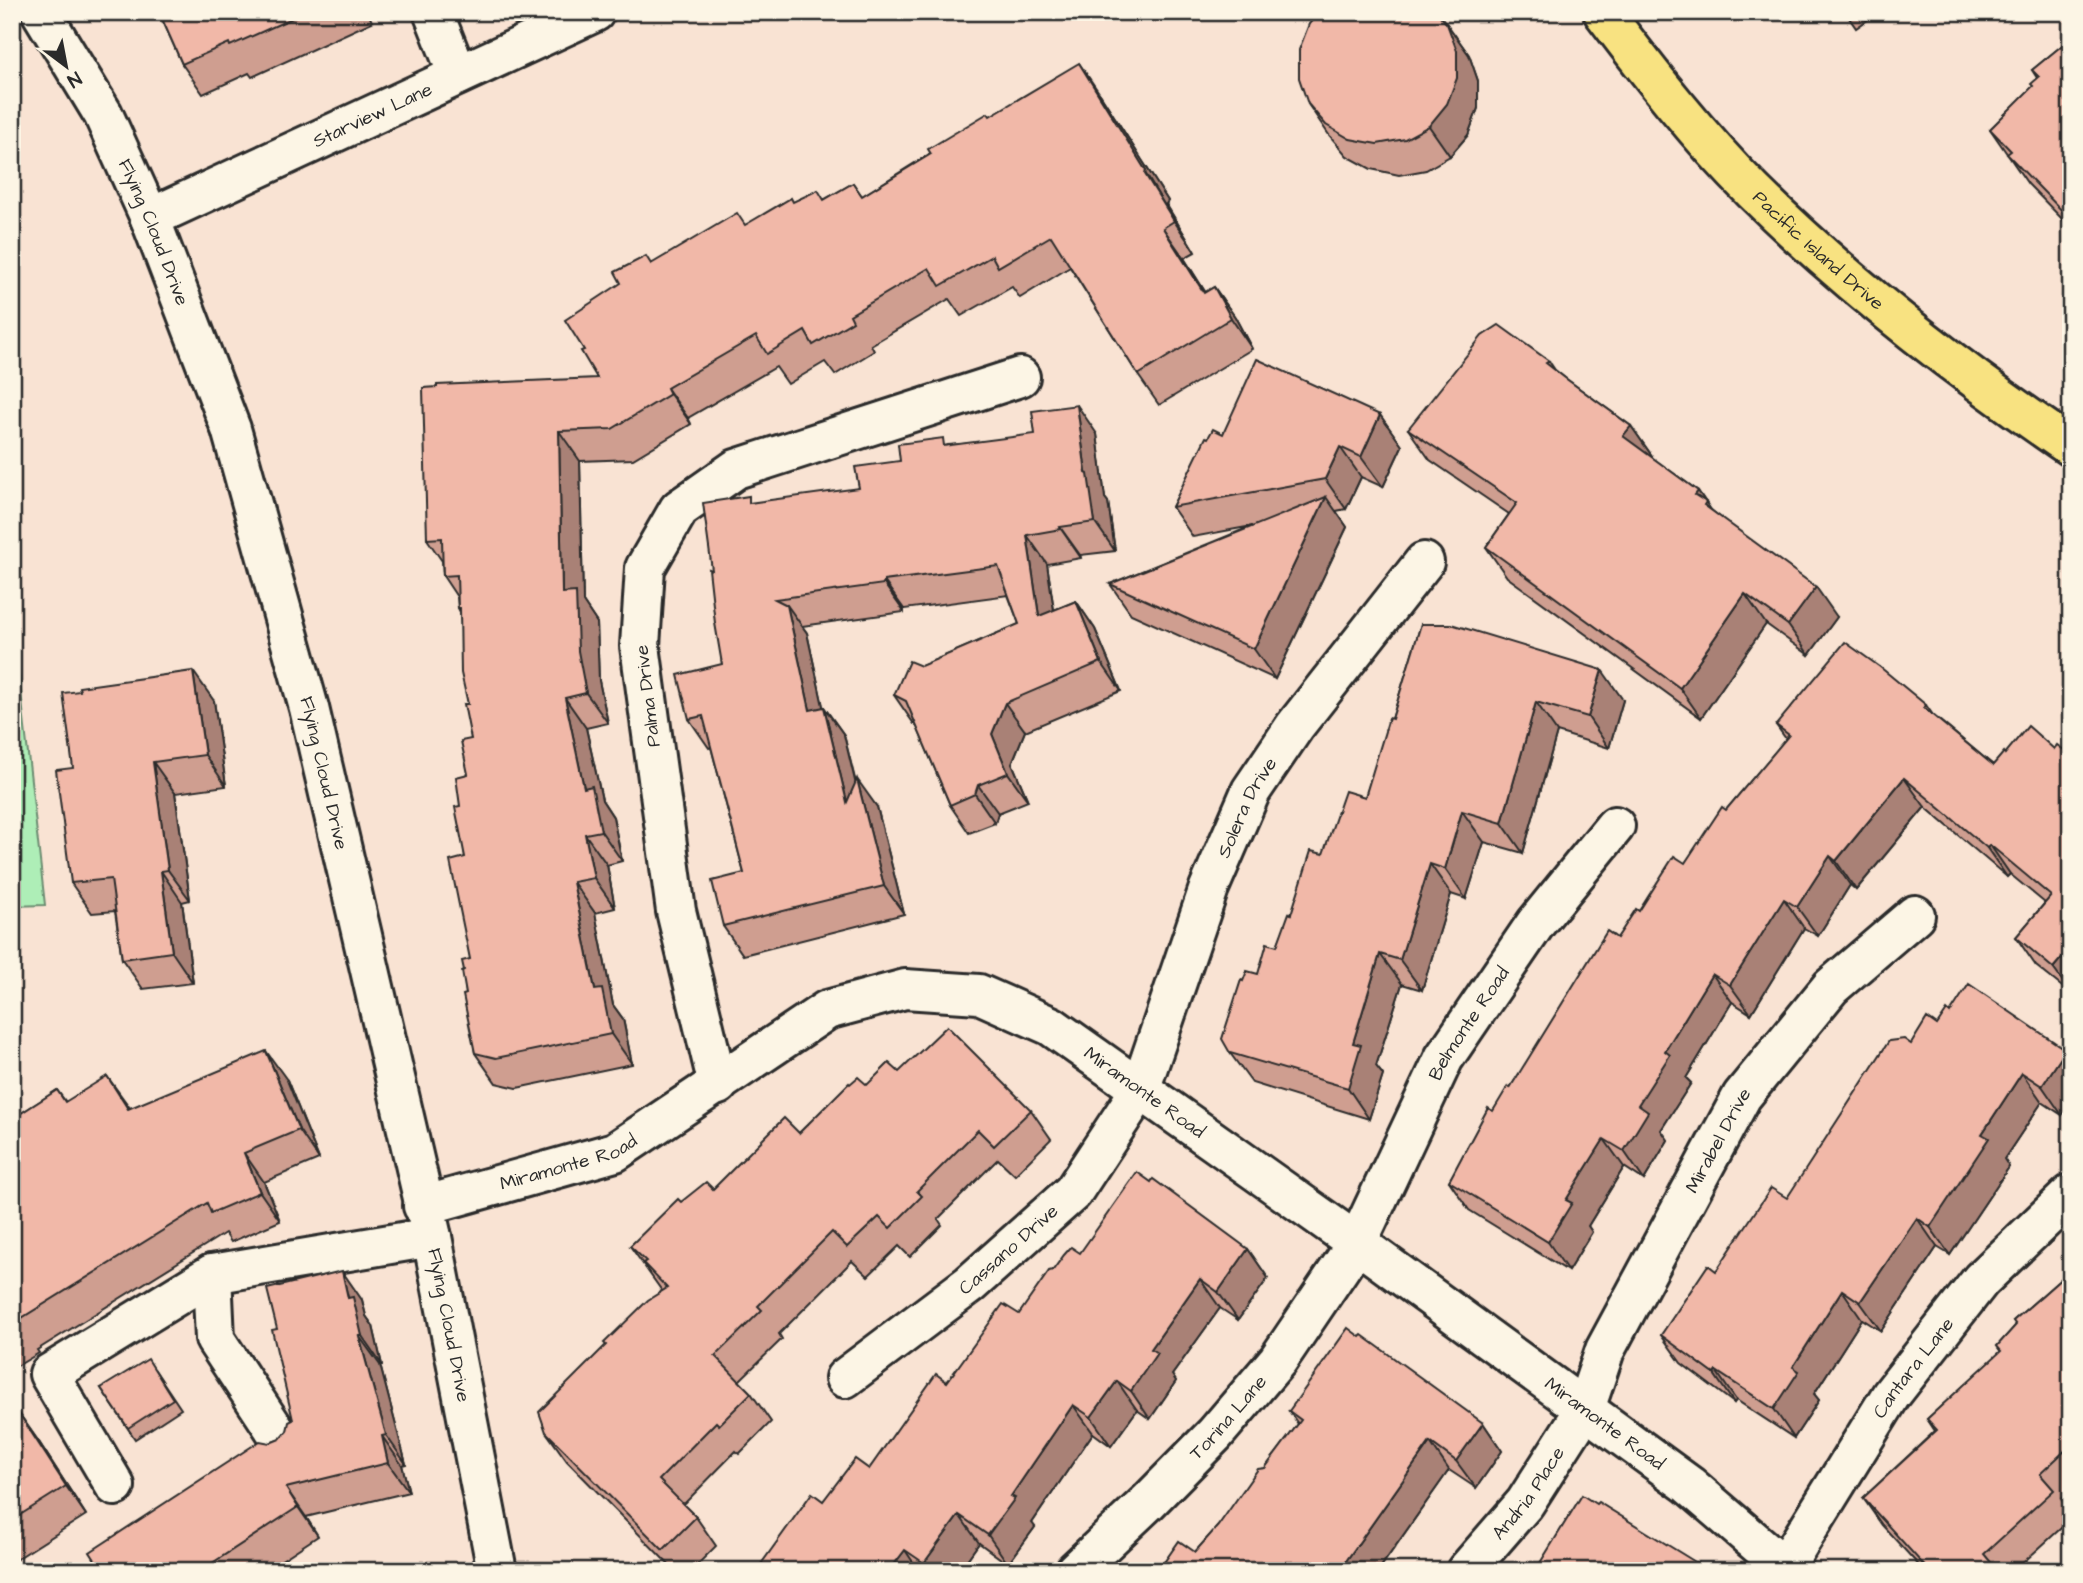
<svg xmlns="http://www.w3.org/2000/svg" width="2083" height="1583" font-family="'Architects Daughter',sans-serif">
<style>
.green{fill:#aeeeb7;stroke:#6c8c71;stroke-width:2}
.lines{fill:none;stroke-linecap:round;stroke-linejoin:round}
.minor-casing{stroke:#2b2b2b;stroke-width:44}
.major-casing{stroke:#2b2b2b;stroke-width:44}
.minor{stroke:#fcf5e5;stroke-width:38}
.major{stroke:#f8e281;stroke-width:38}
.wall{fill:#cf9e90;stroke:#2b2b2b;stroke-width:2}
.shaded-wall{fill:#a98176;stroke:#2b2b2b;stroke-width:2}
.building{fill:#f1b8a8;stroke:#2b2b2b;stroke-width:2}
.labels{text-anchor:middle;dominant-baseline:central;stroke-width:5;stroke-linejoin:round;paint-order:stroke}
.street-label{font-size:19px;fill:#2b2b2b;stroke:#fcf5e5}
</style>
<rect width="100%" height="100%" fill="#f9e3d3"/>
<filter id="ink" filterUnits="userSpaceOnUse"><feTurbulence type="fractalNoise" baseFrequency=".0143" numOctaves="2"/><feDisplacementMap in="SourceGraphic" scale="14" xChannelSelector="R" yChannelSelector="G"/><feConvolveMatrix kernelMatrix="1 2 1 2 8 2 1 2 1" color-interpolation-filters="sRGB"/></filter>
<g filter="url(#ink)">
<polygon class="green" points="12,612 45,905 12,906"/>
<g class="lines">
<defs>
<g id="minor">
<path id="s1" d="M 41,12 L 103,114 L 150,218 L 231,429 L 309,708 L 361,931 L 432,1237 L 497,1571"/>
<polyline points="433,12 458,75"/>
<path id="s2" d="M 150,218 L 595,12"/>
<polyline points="718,1085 676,911 640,646 645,568 679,509 736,469 1020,377"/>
<path id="s3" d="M 423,1206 L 615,1152 L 827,1010 L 905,989 L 979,994 L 1051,1026 L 1357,1243 L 1689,1485 L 1789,1571"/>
<polyline points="212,1274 215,1339 288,1450"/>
<path id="s4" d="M 845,1378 L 970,1284 L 1073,1192 L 1140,1090 L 1209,888 L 1251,791 L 1295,726 L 1424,562"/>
<polyline points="115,1486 49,1374 212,1274 432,1237"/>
<path id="s5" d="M 1075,1571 L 1148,1502 L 1215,1434 L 1278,1360 L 1357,1243 L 1444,1058 L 1536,923 L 1615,826"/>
<path id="s6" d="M 1466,1571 L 1525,1503 L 1585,1409 L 1605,1350 L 1742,1096 L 1831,987 L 1915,915"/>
<path id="s7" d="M 1782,1571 L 1891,1395 L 1981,1280 L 2071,1194"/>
</g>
<g id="major">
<path id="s8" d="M 1603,12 C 1650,74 1698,136 1753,191 C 1850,287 1958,370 2071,447"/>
</g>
</defs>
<use href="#minor" class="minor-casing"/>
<use href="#major" class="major-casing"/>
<use href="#minor" class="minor"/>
<use href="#major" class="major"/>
</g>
<g class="wall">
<polygon points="159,12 368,12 372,22 252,77 249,73 203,94 182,64"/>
<polygon points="1845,12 1879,12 1856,28"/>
<polygon points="1447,24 1469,55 1478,81 1478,108 1468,135 1450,156 1426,170 1399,175 1371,169 1347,156 1329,135 1308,104"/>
<polygon points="2071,38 2071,228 2028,184 1990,129 2033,87 2037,78 2032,70"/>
<polygon points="1100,94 1168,201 1166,204 1195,252 1184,258 1205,292 1214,287 1235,317 1252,349 1159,405 1138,375 1070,267 1020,298 1012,287 961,316 949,299 871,345 874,351 835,375 825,362 788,384 776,367 688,418 691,424 633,459 580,461 583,602 597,623 599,681 608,723 586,728 602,800 613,817 622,861 607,865 615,908 595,913 613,1005 623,1019 632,1064 517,1088 496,1083 475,1053 466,994 464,970 470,959 465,857 460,806 468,774 471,739 460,612 458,608 457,597 443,576 442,561 427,539 597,378 584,350 651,264 746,225 794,202 825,199 853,183 862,196 990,116"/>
<polygon points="1549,361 1555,370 1565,378 1631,426 1652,456 1651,457 1698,491 1710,509 1837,617 1809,655 1766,624 1701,718 1507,577 1486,547 1509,514 1430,460 1408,429"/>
<polygon points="1380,415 1402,446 1383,487 1361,477 1346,509 1336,511 1347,527 1275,679 1131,614 1110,584 1252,526 1193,537 1172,507 1208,438 1223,434"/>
<polygon points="1097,434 1105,498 1108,502 1115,551 1080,555 1081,558 1047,564 1054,610 1076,601 1095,629 1121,691 1025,731 1012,763 1028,801 998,813 995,823 969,833 950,805 916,724 914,724 894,695 921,666 1019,624 1008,595 904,609 904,612 802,626 807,633 823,707 824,707 844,735 856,783 877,807 904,914 743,955 723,926 744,873 711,747 709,748 689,719 722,664 712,570 859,488 900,461 948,445"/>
<polygon points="1421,624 1623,700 1609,748 1557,732 1523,853 1484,842 1466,899 1451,894 1422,990 1402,984 1376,1066 1383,1075 1369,1119 1252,1083 1230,1053 1243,981 1258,974 1277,946 1291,914 1323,854 1365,797 1392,719"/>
<polygon points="214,701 226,786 175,793 190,900 182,902 193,983 143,989 122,959 115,911 92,913 71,883 73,768"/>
<polygon points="1926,705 1933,715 1993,765 2005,754 2054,749 2071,755 2071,994 2036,966 2016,937 2045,903 2010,874 2007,877 1925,807 1856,890 1850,885 1818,936 1804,928 1751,1014 1732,1002 1686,1078 1691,1083 1661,1130 1668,1140 1644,1180 1624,1167 1588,1226 1592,1232 1568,1271 1469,1210 1449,1181 1493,1111 1617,938 1639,911 1685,863 1726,810 1786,739 1776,725"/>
<polygon points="1950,1013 2066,1050 2071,1057 2071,1101 2062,1115 2042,1102 2004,1159 2009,1167 1950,1255 1937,1247 1881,1331 1862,1319 1814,1394 1819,1400 1794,1438 1736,1400 1734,1403 1681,1363 1661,1335 1716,1271 1787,1198 1911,1044 1937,1025"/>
<polygon points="899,1072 1031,1110 1051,1139 1015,1175 998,1159 938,1219 942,1225 910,1257 899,1246 868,1276 852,1261 779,1334 782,1339 739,1381 751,1393 771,1422 739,1454 736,1451 683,1505 696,1517 716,1546 691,1571 675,1571 567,1461 546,1432 662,1291 630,1246 681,1202 713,1189 799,1133 850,1084 867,1085"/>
<polygon points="287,1080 319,1159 264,1182 280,1221 231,1242 225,1233 37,1350 39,1353 12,1369 12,1119 57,1090 66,1102 129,1108"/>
<polygon points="1248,1249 1268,1278 1238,1320 1220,1308 1172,1375 1176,1381 1150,1419 1137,1410 1111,1446 1093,1433 1032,1523 1035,1527 1008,1564 979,1543 959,1571 756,1571 823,1501 869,1469 947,1382 1019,1314 1053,1270 1080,1253"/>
<polygon points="2071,1270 2071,1489 2061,1499 2071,1513 2071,1519 2014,1571 1924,1571 1882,1525 1863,1498 1935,1431 1927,1419 2001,1352 1997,1346 2016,1325 2013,1321"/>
<polygon points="362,1300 366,1316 373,1326 382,1365 380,1365 406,1464 402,1465 409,1492 306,1517 318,1536 265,1571 92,1571 270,1443 280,1439 287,1431"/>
<polygon points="155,1370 181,1409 135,1439 101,1388"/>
<polygon points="1289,1411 1483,1423 1502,1451 1476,1488 1449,1470 1378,1571 1158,1571 1195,1552 1218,1526 1265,1468 1298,1424"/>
<polygon points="18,1412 39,1442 86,1515 12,1562 12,1416"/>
</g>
<g class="shaded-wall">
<polygon points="1447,24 1469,55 1478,81 1478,108 1468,135 1450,156 1429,126"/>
<polygon points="1079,63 1100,94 1168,201 1166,204 1195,252 1174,221"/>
<polygon points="1163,228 1184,258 1225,323 1204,293"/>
<polygon points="1214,287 1235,317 1252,349 1231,318"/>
<polygon points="667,388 688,418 691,424 670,394"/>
<polygon points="1077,405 1097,434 1105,498 1108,502 1115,551 1095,522 1086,473"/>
<polygon points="1380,415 1402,446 1383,487 1361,457"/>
<polygon points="1631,426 1652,456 1644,466 1623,436"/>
<polygon points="559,431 580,461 583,602 597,623 599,681 608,723 586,693 562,593"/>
<polygon points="1340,447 1361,477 1346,509 1325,479"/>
<polygon points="1698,491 1727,533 1695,495"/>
<polygon points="1326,497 1347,527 1275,679 1254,649"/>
<polygon points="1060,527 1080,555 1081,558 1061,529"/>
<polygon points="1027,535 1047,564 1059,644 1039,616"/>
<polygon points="884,581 904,609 904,612 884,584"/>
<polygon points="1816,587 1837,617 1809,655 1788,625"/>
<polygon points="1745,594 1766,624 1701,718 1680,688"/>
<polygon points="1076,601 1095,629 1121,691 1101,662"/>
<polygon points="787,605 807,633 830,738 810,710"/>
<polygon points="1602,670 1623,700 1609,748 1588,717"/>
<polygon points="193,671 214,701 226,786 205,755"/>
<polygon points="565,698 586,728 602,800 613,817 622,861 601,831 584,788"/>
<polygon points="1536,702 1557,732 1523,853 1502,823"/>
<polygon points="1005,703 1025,731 1012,763 1028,801 1008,773 992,734"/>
<polygon points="824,707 844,735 867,831 847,802"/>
<polygon points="153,762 175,793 190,900 168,870"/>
<polygon points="1904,778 1925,807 1856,890 1836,861"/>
<polygon points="857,779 877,807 904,914 884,886"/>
<polygon points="978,785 998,813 995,823 975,794"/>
<polygon points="1462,811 1484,842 1466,899 1445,869"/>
<polygon points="585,834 607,865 615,908 594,878"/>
<polygon points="1990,845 2010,874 2007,877 1987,848"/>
<polygon points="1830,856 1850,885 1818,936 1797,907"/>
<polygon points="1430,864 1451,894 1422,990 1400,960"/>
<polygon points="161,871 182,902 193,983 172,952"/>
<polygon points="573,882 595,913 613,1005 623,1019 632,1064 611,1034 595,990"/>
<polygon points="1784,899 1804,928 1751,1014 1730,985"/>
<polygon points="2071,947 2071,993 2053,968"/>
<polygon points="1380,954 1402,984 1376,1066 1383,1075 1369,1119 1348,1088 1353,1043"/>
<polygon points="1712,974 1732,1002 1686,1078 1691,1083 1661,1130 1668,1140 1644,1180 1624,1151 1638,1105 1665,1051"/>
<polygon points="2066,1050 2071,1057 2071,1101 2062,1115 2042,1086"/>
<polygon points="266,1051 287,1080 319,1159 299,1130"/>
<polygon points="2022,1073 2042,1102 2004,1159 2009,1167 1950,1255 1930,1227 1982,1134"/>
<polygon points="107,1076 128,1105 148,1138 128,1109"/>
<polygon points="1604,1139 1624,1167 1588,1226 1592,1232 1568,1271 1548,1242 1566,1200"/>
<polygon points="244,1153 264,1182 280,1221 260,1192"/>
<polygon points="1917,1218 1937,1247 1881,1331 1860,1302"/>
<polygon points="1248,1249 1268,1278 1238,1320 1218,1292"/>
<polygon points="342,1271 362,1300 366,1316 373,1326 382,1365 362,1336 348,1298"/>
<polygon points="1200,1279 1220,1308 1172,1375 1176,1381 1150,1419 1131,1391 1151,1349"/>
<polygon points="1842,1290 1862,1319 1814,1394 1819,1400 1794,1438 1774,1409 1793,1367"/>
<polygon points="359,1336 380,1365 406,1464 386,1435"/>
<polygon points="1716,1371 1736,1400 1734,1403 1714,1374"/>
<polygon points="1117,1381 1137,1410 1111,1446 1091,1417"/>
<polygon points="1073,1405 1093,1433 1032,1523 1035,1527 1008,1564 988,1535 1011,1496"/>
<polygon points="18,1412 39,1442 86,1515 66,1486"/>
<polygon points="1483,1423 1502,1451 1476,1488 1456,1461"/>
<polygon points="382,1436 402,1465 409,1492 388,1463"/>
<polygon points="1430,1442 1449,1470 1378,1571 1339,1571"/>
<polygon points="286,1488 306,1517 318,1536 298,1507"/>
<polygon points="959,1515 979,1543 959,1571 929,1571 924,1563"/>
<polygon points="905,1550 919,1571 889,1571"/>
<polygon points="1697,1563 1703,1571 1693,1571"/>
</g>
<g class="building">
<polygon points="159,12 306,12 230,46 229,43 182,64"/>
<polygon points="1319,12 1437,12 1447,24 1457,51 1457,78 1447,104 1429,126 1405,139 1377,144 1350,139 1326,125 1308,104 1299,78 1299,50 1309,24"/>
<polygon points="2071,38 2071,220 2007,154 2011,151 1990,129 2033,86 2031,84 2039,77 2032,70"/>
<polygon points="1079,63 1146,171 1145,174 1174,221 1163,228 1204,293 1214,287 1231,318 1138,375 1051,236 998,267 992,256 940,286 929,268 850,315 853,321 813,345 805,331 767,354 756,336 667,388 670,394 612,429 559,431 562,593 576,592 578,651 586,693 565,698 584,788 592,786 601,831 585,834 594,878 573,882 595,990 602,989 611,1034 496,1058 475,1053 463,995 466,994 462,971 464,970 462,961 470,959 450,861 465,857 455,807 460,806 456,777 468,774 461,741 471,739 464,704 468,704 461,673 460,608 458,608 457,575 443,576 442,538 427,539 423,388 437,387 437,385 597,378 581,351 584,350 565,320 621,283 615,272 646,256 651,264 737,213 745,225 791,198 793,202 818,190 824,200 853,183 862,196 931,154 928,149 988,113 990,116"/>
<polygon points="1499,325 1549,361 1546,363 1565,378 1631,426 1623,436 1698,491 1695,495 1706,502 1704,505 1816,587 1788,625 1745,594 1680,688 1486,547 1517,503 1408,429 1482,336"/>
<polygon points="1257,359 1380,415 1361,457 1340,447 1325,479 1172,507 1206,437 1208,438 1213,429 1223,434"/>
<polygon points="1077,405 1086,473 1088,474 1095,522 1060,527 1061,529 1027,535 1039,616 1076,601 1101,662 1005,703 992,734 1008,773 978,785 975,794 950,805 906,701 894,695 909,661 921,666 1019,624 998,566 884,581 884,584 775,599 787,605 810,710 824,707 847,802 857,779 884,886 723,926 712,881 744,873 703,716 689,719 678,675 722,664 715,623 709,569 712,570 703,503 749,496 749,503 859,488 855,467 900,461 898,444 943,438 944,446 1035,434 1032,411"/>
<polygon points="1326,497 1254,649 1110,584"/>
<polygon points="1421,624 1451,624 1602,670 1588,717 1536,702 1502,823 1462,811 1445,869 1430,864 1400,960 1380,954 1353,1043 1361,1045 1348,1088 1230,1053 1222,1039 1241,980 1243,981 1247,971 1258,974 1267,943 1277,946 1289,913 1291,914 1311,851 1323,854 1345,791 1365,797 1389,718 1392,719"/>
<polygon points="1845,642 1880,667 1926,705 1924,708 1993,765 2004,752 2005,754 2028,726 2054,749 2057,745 2071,755 2071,947 2053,968 2016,937 2051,896 1990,845 1987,848 1904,778 1836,861 1830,856 1797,907 1784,899 1730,985 1712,974 1665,1051 1670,1055 1638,1105 1648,1112 1624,1151 1604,1139 1566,1200 1572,1203 1548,1242 1449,1181 1488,1108 1493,1111 1508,1086 1510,1088 1607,931 1617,938 1636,909 1639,911 1674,856 1685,863 1722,807 1726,810 1789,735 1776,725"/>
<polygon points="193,671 205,755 153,762 168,870 161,871 172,952 122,959 111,879 71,883 56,770 73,768 63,693 80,691 79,687"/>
<polygon points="1969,984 2066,1050 2042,1086 2022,1073 1982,1134 1989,1138 1930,1227 1917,1218 1860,1302 1842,1290 1793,1367 1799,1371 1774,1409 1716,1371 1714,1374 1661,1335 1708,1265 1716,1271 1771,1188 1787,1198 1889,1041 1904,1039 1911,1044 1927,1018 1937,1025 1947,1010 1950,1013"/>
<polygon points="947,1026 1031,1110 994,1146 978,1130 917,1191 922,1196 890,1228 879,1217 847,1247 832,1232 758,1306 762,1310 715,1356 751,1393 719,1425 716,1422 659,1480 696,1517 663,1550 546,1432 539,1412 606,1345 604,1343 648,1300 667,1288 643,1263 646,1261 630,1246 678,1199 681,1202 706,1182 713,1189 784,1118 799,1133 849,1083 850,1084 858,1077 867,1085 889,1063 899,1072"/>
<polygon points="266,1051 299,1130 244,1153 260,1192 211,1213 207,1203 17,1321 18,1324 12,1328 12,1119 57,1090 65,1102 107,1076 128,1109"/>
<polygon points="1137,1172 1151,1182 1153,1179 1248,1249 1218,1292 1200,1279 1151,1349 1157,1353 1131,1391 1117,1381 1091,1417 1073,1405 1011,1496 1015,1498 988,1535 959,1515 924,1563 905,1550 889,1571 756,1571 812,1493 823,1501 855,1459 869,1469 936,1374 947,1382 1003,1304 1019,1314 1049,1271 1053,1270 1064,1255 1071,1247 1080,1253"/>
<polygon points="2071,1270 2071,1445 2040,1474 2054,1490 1984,1554 1994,1566 1989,1571 1929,1571 1863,1498 1937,1430 1927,1419 2001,1351 1997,1346 2016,1325 2013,1321"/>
<polygon points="342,1271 348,1298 353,1297 362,1336 359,1336 386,1435 382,1436 388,1463 286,1488 298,1507 200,1571 92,1571 99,1566 90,1552 260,1441 270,1443 280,1439 287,1431 289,1422 293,1420 272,1330 277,1329 267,1289"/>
<polygon points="1348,1328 1360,1337 1362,1335 1483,1423 1456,1461 1430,1442 1339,1571 1158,1571 1179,1541 1195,1552 1218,1526 1258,1469 1265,1468 1301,1420 1289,1411"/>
<polygon points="148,1359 173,1399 128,1428 101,1388"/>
<polygon points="18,1412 66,1486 12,1520 12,1416"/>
<polygon points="1582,1495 1596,1504 1598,1502 1697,1563 1693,1571 1535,1571"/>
</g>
</g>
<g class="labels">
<g class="street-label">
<text stroke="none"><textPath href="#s2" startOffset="245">Starview Lane</textPath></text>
<text stroke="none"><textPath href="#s1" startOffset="248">Flying Cloud Drive</textPath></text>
<text stroke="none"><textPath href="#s8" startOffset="322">Pacific Island Drive</textPath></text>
<text transform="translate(648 696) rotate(-97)">Palma Drive</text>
<text stroke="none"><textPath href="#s1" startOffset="816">Flying Cloud Drive</textPath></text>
<text stroke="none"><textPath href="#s4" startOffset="719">Solera Drive</textPath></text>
<text stroke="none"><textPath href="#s5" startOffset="681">Belmonte Road</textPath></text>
<text stroke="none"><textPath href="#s3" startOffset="803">Miramonte Road</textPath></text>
<text stroke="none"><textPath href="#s6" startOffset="502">Mirabel Drive</textPath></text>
<text stroke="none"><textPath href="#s3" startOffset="152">Miramonte Road</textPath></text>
<text stroke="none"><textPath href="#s4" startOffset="208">Cassano Drive</textPath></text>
<text stroke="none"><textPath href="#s1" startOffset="1382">Flying Cloud Drive</textPath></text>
<text stroke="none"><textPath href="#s7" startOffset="242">Cantara Lane</textPath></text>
<text stroke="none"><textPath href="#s5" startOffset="217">Torina Lane</textPath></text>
<text stroke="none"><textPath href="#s3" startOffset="1370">Miramonte Road</textPath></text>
<text stroke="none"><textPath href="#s6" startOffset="100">Andria Place</textPath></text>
</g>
</g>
<rect width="2083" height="1583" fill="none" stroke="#fcf5e5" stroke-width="42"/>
<rect x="21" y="21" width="2041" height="1541" fill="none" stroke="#2b2b2b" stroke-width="2.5" filter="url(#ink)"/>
<g transform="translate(66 66) rotate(148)" stroke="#fcf5e5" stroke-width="5" paint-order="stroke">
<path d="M0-5L12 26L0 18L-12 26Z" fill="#2b2b2b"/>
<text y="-10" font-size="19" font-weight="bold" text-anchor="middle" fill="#2b2b2b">N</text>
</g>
</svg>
